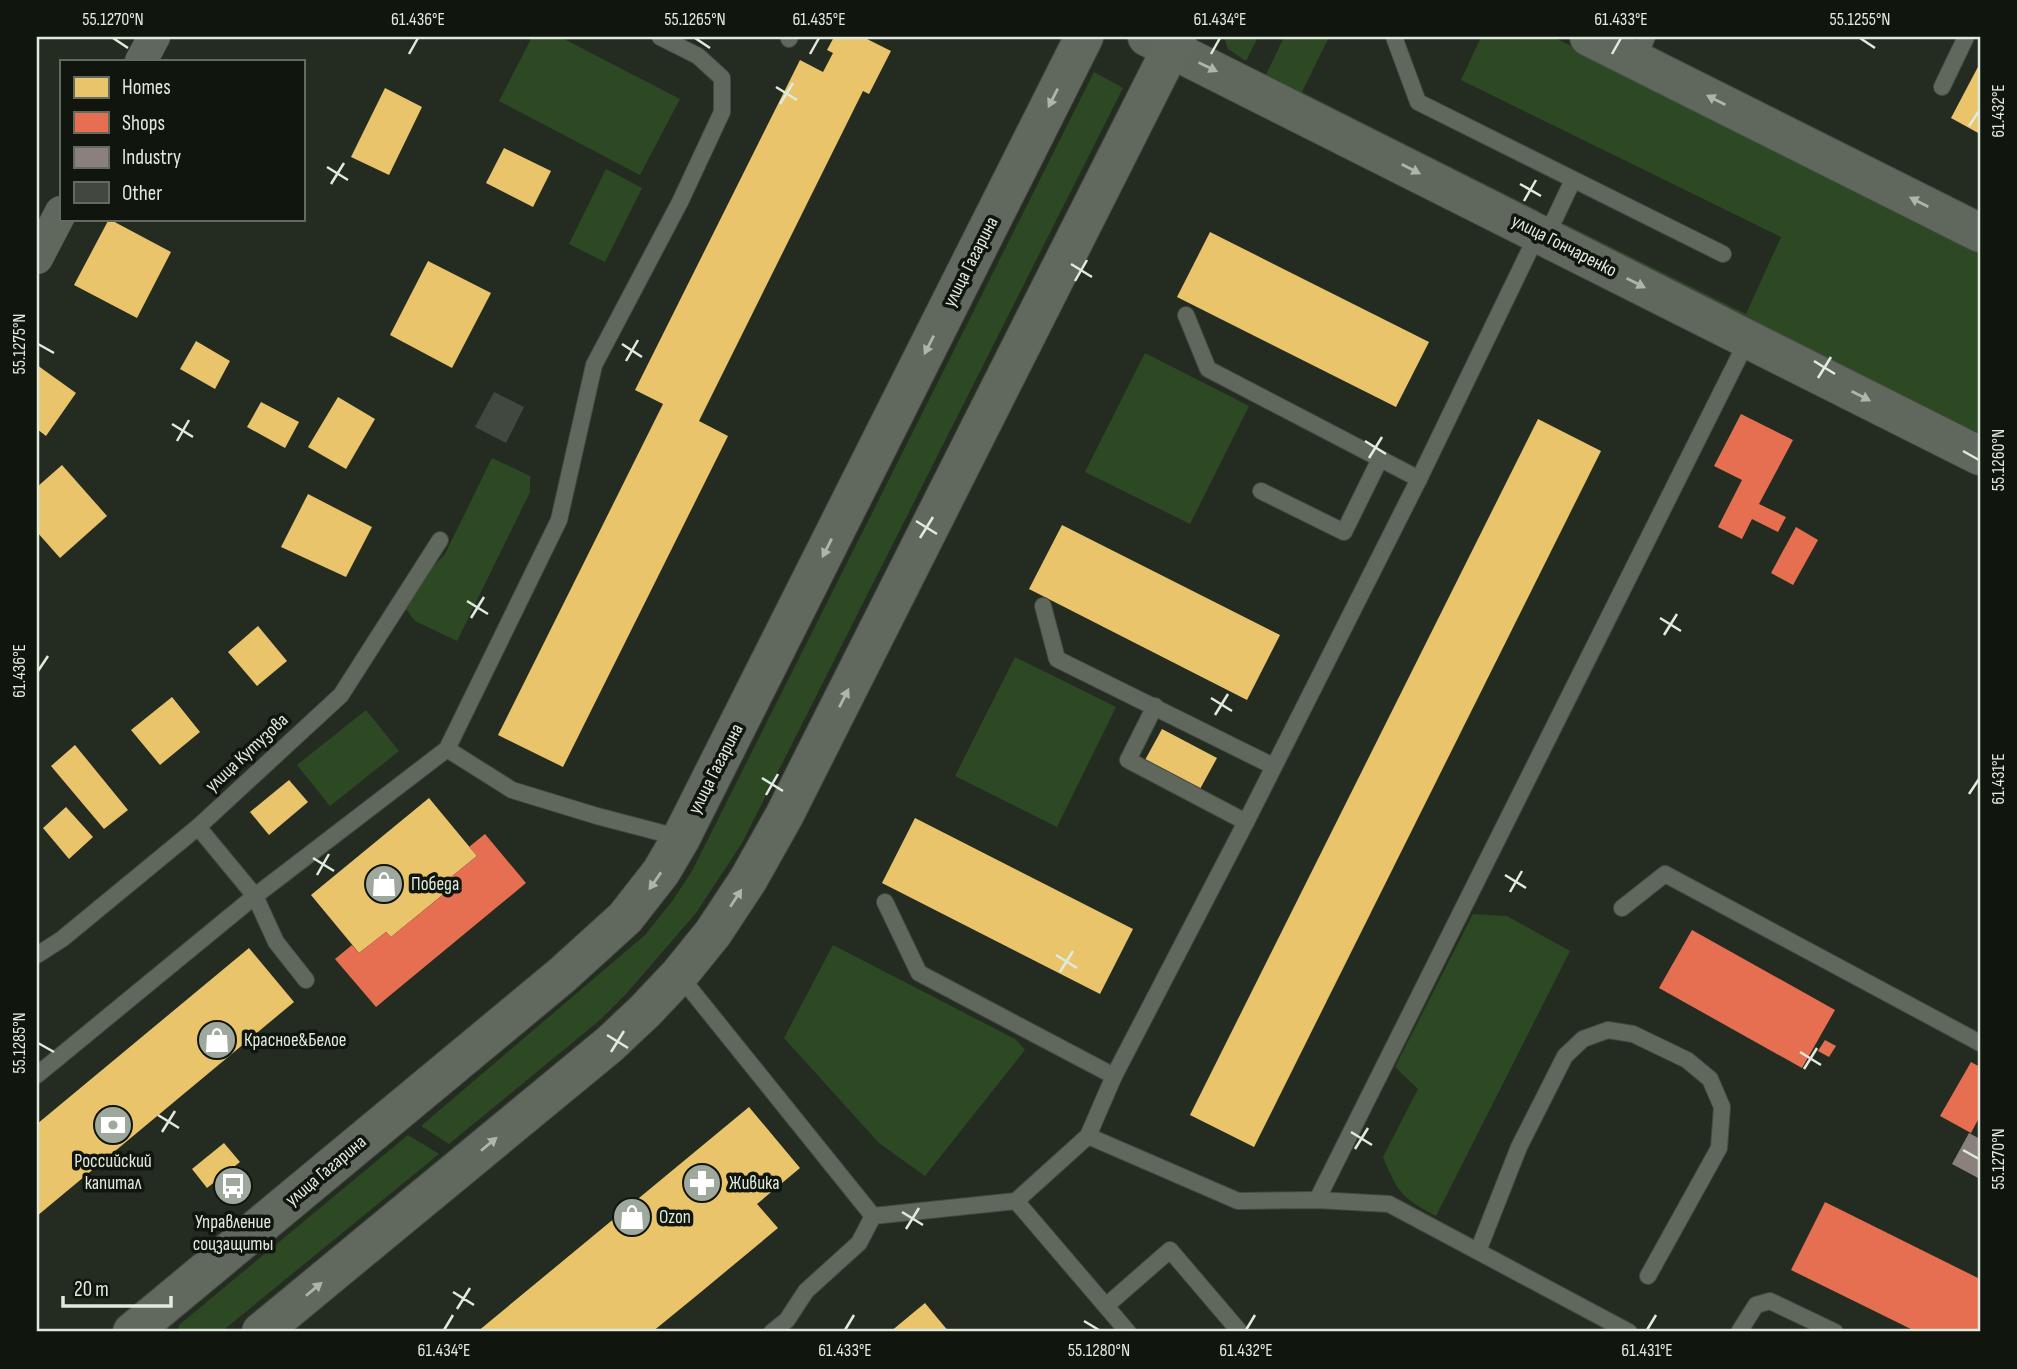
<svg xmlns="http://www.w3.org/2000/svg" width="2017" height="1369" font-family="'Sofia Sans Condensed',sans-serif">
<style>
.green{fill:#2c4923}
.homes{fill:#e9c46a}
.shops{fill:#e76f51}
.industry{fill:#8a817c}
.building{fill:#41483f}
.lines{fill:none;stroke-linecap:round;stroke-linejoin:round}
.service-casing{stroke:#434a41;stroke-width:18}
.minor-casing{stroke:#434a41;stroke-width:33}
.tertiary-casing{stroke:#434a41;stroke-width:40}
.secondary-casing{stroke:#434a41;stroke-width:40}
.service{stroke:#60685e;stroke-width:16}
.minor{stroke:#60685e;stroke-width:32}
.tertiary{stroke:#60685e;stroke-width:38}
.secondary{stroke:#61695e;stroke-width:38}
.oneway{fill:#adb6aa}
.ticks{fill:none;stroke:#e0eadd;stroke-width:2.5}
.labels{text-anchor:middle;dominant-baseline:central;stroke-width:7;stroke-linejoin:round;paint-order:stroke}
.street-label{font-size:19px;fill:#e0eadd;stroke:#10160e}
.poi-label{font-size:19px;fill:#e0eadd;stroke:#10160e;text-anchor:start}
.neatline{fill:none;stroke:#e0eadd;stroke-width:2.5}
.ticks-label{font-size:18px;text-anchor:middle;fill:#e0eadd}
</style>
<rect width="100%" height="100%" fill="#242c22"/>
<g class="green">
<polygon points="532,37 560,37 680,99 640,175 499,101"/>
<polygon points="1224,37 1258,37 1246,61 1228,49"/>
<polygon points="1284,37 1329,37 1302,92 1539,211 1536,215 1265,77"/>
<polygon points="1481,37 1553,37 1980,241 1980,437 1563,228 1565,224 1746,314 1781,237 1461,80"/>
<polygon points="1094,72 1123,88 742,843 696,913 626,994 600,1020 449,1144 421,1126 645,935 673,900 692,871"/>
<polygon points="606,169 642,188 605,262 569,244"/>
<polygon points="1145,353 1249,406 1190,524 1085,472"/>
<polygon points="492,458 530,476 530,492 457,641 415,621 402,604 420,580 445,554"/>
<polygon points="1015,657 1116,707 1057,827 955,776"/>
<polygon points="366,710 399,751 330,806 297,765"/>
<path d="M 1473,914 L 1507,916 L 1570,951 L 1436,1216 C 1402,1198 1398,1193 1383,1157 L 1418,1089 L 1395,1067 Z"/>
<polygon points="833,945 1015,1039 1025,1050 925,1176 879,1143 784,1038"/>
<polygon points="408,1135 439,1154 221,1332 178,1332 179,1325"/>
</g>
<g class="homes">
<polygon points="834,37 863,37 891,51 869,94 863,91 699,421 728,436 563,767 498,735 663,404 635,390 800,60 823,72 833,53 827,50"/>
<polygon points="1980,63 1980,134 1951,118"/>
<polygon points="385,88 422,107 389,175 351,157"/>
<polygon points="504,148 551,171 533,207 486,183"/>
<polygon points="109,219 171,252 137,318 74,285"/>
<polygon points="1210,232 1429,342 1396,407 1177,297"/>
<polygon points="428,261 491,293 452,368 390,335"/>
<polygon points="196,341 230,361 215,389 180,369"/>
<polygon points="37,365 76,393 46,436 37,429"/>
<polygon points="338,397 375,419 346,469 308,447"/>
<polygon points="261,402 299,422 285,448 247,427"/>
<polygon points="1538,419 1601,451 1254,1147 1190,1115"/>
<polygon points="62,465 107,516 60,558 37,532 37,487"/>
<polygon points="308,494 372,527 346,577 281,547"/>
<polygon points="1062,525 1280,635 1247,700 1029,589"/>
<polygon points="258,626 287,661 257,686 228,652"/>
<polygon points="172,697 200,732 160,765 131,730"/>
<polygon points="1162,729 1217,758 1200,789 1145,760"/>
<polygon points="75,745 128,810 104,829 51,766"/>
<polygon points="289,780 308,802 269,835 250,812"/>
<polygon points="429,798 477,856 451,877 456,884 391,937 386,932 359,953 311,895"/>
<polygon points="66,807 93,837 69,859 43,828"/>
<polygon points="915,818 1133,929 1100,994 882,883"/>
<polygon points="249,948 294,1002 37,1216 37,1124"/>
<polygon points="749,1107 800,1168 757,1204 778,1228 701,1292 652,1332 477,1332"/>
<polygon points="224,1143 240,1162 207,1188 192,1169"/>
<polygon points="925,1303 949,1332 890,1332"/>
</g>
<g class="shops">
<polygon points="1741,414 1793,440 1759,504 1786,517 1778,532 1752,519 1742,539 1718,527 1742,480 1714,466"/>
<polygon points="1796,527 1818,540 1793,585 1771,573"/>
<polygon points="485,834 526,883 376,1007 335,959 352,945 359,953 386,932 391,937 456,884 451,877 477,856 469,847"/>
<polygon points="1692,930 1835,1010 1802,1068 1659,988"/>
<polygon points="1825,1040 1836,1046 1829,1057 1818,1051"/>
<polygon points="1971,1062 1980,1067 1980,1116 1971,1133 1940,1116"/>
<polygon points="1825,1202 1980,1279 1980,1332 1917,1332 1791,1270"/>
</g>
<polygon class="industry" points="1969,1133 1980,1139 1980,1179 1952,1164"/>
<polygon class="building" points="494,392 524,407 506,443 475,427"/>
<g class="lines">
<defs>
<g id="service">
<polyline points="1394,37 1418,102 1723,254"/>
<polyline points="789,39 790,37"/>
<polyline points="1637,61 1647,37"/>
<polyline points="1942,87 1966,37"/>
<polyline points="1546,237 1573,180"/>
<polyline points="1186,315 1208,369 1419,479"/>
<polyline points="1261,491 1344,532 1380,459"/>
<polyline points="1043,606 1057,659 1273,766"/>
<polyline points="1155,706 1128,760 1246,822"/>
<polyline points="447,749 512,790 597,816 681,838"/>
<polyline points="198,827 255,896 276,942 306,980"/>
<polyline points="885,902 919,973 1114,1076"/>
<polyline points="1622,908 1665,874 1980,1043"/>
<polyline points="37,955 62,939 198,827 341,695 440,540"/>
<polyline points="679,975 873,1216"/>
<polyline points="37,1075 255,896 447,749 559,520 594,365 680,202 722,112 722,78 698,56 660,37"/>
<polyline points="1088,1136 1238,1201 1317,1200 1389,1204 1629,1332"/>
<polyline points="1317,1200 1748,339"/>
<polyline points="1016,1201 1128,1332"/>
<polyline points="1478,1251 1519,1147 1565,1056 1583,1039 1608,1030 1633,1034 1687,1060 1710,1079 1722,1107 1719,1148 1648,1276"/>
<polyline points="1106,1306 1170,1250 1240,1332"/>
<polyline points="772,1332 787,1320 806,1291 859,1243 873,1216 1016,1201 1088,1136 1114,1076 1246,822 1419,479 1538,233"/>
<polyline points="1739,1332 1756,1305 1770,1301 1835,1332"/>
</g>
<g id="minor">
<polyline points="141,61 154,37"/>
<polyline points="37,258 61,212"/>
</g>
<g id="tertiary">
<polyline points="1147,37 1980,456"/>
<polyline points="1589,37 1980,233"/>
</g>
<g id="secondary">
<polyline points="132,1332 561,976 625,918 661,872 681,838 1084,37"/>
<polyline points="261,1332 610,1044 645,1011 679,975 713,933 748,880 784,816 1177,37"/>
</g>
</defs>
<use href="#service" class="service-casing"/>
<use href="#minor" class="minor-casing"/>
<use href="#tertiary" class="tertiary-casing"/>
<use href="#secondary" class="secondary-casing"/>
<use href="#service" class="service"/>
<use href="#minor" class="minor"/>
<use href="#tertiary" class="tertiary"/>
<use href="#secondary" class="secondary"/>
</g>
<defs><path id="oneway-solid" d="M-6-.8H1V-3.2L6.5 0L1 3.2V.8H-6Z" transform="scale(1.75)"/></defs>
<g class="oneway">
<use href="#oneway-solid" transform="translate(1208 67) rotate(26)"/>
<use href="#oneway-solid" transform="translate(1053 98) rotate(117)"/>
<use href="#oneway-solid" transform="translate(1716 100) rotate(-153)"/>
<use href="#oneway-solid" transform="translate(1411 169) rotate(27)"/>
<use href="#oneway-solid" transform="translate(1919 202) rotate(-153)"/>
<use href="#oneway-solid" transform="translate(1636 283) rotate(27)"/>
<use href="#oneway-solid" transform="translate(929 345) rotate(117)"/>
<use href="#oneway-solid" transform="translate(1861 396) rotate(27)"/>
<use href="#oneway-solid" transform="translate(827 548) rotate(117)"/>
<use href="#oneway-solid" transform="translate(844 698) rotate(-63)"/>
<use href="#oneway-solid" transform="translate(655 881) rotate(125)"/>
<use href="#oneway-solid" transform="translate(736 898) rotate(-57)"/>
<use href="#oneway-solid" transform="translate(489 1144) rotate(-40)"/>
<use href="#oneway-solid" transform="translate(314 1289) rotate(-40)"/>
</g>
<path class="ticks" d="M 113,38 L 128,48M 695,38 L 710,48M 1860,38 L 1875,48M 409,54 L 418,38M 810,54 L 819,38M 1211,54 L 1220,38M 1612,54 L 1621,38M 776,87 L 797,100M 780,104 L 793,83M 1969,126 L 1979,111M 327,167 L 348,180M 331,184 L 344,163M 1520,184 L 1541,196M 1524,201 L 1536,180M 1071,264 L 1092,277M 1075,281 L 1087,260M 38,344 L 54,353M 622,344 L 642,357M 626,361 L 638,340M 1814,361 L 1835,374M 1818,378 L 1831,357M 172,424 L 193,437M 177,441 L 189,420M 1365,441 L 1386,454M 1963,451 L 1979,460M 1369,458 L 1382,437M 916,521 L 937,534M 920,538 L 933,517M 467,601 L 488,614M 471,618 L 484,597M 1660,618 L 1681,631M 1664,635 L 1677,614M 38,671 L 48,656M 1211,698 L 1232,711M 1215,715 L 1228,694M 762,778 L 783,791M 1969,794 L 1979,779M 766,795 L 778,774M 313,858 L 334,871M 317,875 L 329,854M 1505,875 L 1526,888M 1510,892 L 1522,871M 1056,955 L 1077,968M 1060,972 L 1073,951M 607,1035 L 628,1048M 38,1043 L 54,1052M 611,1052 L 624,1031M 1800,1052 L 1821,1065M 1804,1069 L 1817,1048M 158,1115 L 179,1128M 162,1132 L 175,1111M 1351,1132 L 1372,1145M 1355,1149 L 1368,1128M 1963,1150 L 1979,1159M 902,1212 L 923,1225M 906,1229 L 919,1208M 453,1292 L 474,1305M 457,1309 L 470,1288M 1084,1321 L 1099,1330M 444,1330 L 453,1315M 845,1330 L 854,1315M 1246,1330 L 1255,1315M 1647,1330 L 1656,1315"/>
<defs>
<symbol id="shop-disc" viewBox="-11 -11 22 22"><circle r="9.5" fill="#9ea89c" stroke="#10160e"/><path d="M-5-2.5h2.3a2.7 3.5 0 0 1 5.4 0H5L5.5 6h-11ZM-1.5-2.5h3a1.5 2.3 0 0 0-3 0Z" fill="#fff"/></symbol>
<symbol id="bank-disc" viewBox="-11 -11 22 22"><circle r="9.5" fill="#9ea89c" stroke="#10160e"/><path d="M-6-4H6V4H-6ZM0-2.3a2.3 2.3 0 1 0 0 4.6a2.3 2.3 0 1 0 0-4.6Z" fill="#fff"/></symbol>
<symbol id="pharmacy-disc" viewBox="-11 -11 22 22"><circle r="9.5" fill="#9ea89c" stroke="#10160e"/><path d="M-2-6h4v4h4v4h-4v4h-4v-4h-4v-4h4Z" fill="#fff"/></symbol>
<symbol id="bus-disc" viewBox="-11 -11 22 22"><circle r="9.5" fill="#9ea89c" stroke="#10160e"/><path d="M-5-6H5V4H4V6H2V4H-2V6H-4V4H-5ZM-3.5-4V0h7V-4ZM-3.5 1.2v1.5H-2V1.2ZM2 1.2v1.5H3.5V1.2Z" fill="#fff"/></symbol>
</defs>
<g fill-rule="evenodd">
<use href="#shop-disc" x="362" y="862" width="44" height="44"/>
<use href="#shop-disc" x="195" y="1018" width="44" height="44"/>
<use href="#bank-disc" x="91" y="1103" width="44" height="44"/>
<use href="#pharmacy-disc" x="680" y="1161" width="44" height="44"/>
<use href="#bus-disc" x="211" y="1164" width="44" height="44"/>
<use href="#shop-disc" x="610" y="1195" width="44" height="44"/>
</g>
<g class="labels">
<g class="street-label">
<text transform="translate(1564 246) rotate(27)">улица Гончаренко</text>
<text transform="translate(971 262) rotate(-63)">улица Гагарина</text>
<text transform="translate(247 753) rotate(-43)">улица Кутузова</text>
<text transform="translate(716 769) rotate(-63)">улица Гагарина</text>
<text transform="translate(326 1171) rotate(-40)">улица Гагарина</text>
</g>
<g class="poi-label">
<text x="411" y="884">Победа</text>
<text x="244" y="1040">Красное&amp;Белое</text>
<text x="113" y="1161" text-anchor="middle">Российский<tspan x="113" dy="22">капитал</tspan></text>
<text x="729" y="1183">Живика</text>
<text x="659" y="1217">Ozon</text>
<text x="233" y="1222" text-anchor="middle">Управление<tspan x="233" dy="22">соцзащиты</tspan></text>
</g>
</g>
<rect width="2017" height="1369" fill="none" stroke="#10160e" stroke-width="77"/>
<rect x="60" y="60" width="245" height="161" fill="#10160e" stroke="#636b61" stroke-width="2"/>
<rect x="74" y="77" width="35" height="21" fill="#e9c46a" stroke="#636b61" stroke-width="2"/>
<text x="122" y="94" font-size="21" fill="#e0eadd">Homes</text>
<rect x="74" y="112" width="35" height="21" fill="#e76f51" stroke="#636b61" stroke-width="2"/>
<text x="122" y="130" font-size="21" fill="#e0eadd">Shops</text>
<rect x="74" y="147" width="35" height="21" fill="#8a817c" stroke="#636b61" stroke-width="2"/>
<text x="122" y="164" font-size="21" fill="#e0eadd">Industry</text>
<rect x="74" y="182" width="35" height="21" fill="#41483f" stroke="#636b61" stroke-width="2"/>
<text x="122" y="200" font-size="21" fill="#e0eadd">Other</text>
<path d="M63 1296v10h108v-10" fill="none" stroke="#e0eadd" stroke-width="3.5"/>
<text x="74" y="1296" font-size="21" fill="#e0eadd" stroke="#10160e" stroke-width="5" paint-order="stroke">20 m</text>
<rect x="38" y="38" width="1941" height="1292" class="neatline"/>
<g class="ticks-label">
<text x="113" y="25">55.1270°N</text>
<text x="418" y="25">61.436°E</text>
<text x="695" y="25">55.1265°N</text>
<text x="819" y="25">61.435°E</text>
<text x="1220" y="25">61.434°E</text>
<text x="1621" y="25">61.433°E</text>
<text x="1860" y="25">55.1255°N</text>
<text transform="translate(1998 111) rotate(-90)" y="6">61.432°E</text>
<text transform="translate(19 344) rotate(-90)" y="6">55.1275°N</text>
<text transform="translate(1998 460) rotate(-90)" y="6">55.1260°N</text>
<text transform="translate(19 671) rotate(-90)" y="6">61.436°E</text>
<text transform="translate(1998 779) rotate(-90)" y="6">61.431°E</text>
<text transform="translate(19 1043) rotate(-90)" y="6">55.1285°N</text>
<text transform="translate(1998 1159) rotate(-90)" y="6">55.1270°N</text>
<text x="444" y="1356">61.434°E</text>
<text x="845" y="1356">61.433°E</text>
<text x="1099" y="1356">55.1280°N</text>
<text x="1246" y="1356">61.432°E</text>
<text x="1647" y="1356">61.431°E</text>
</g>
</svg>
